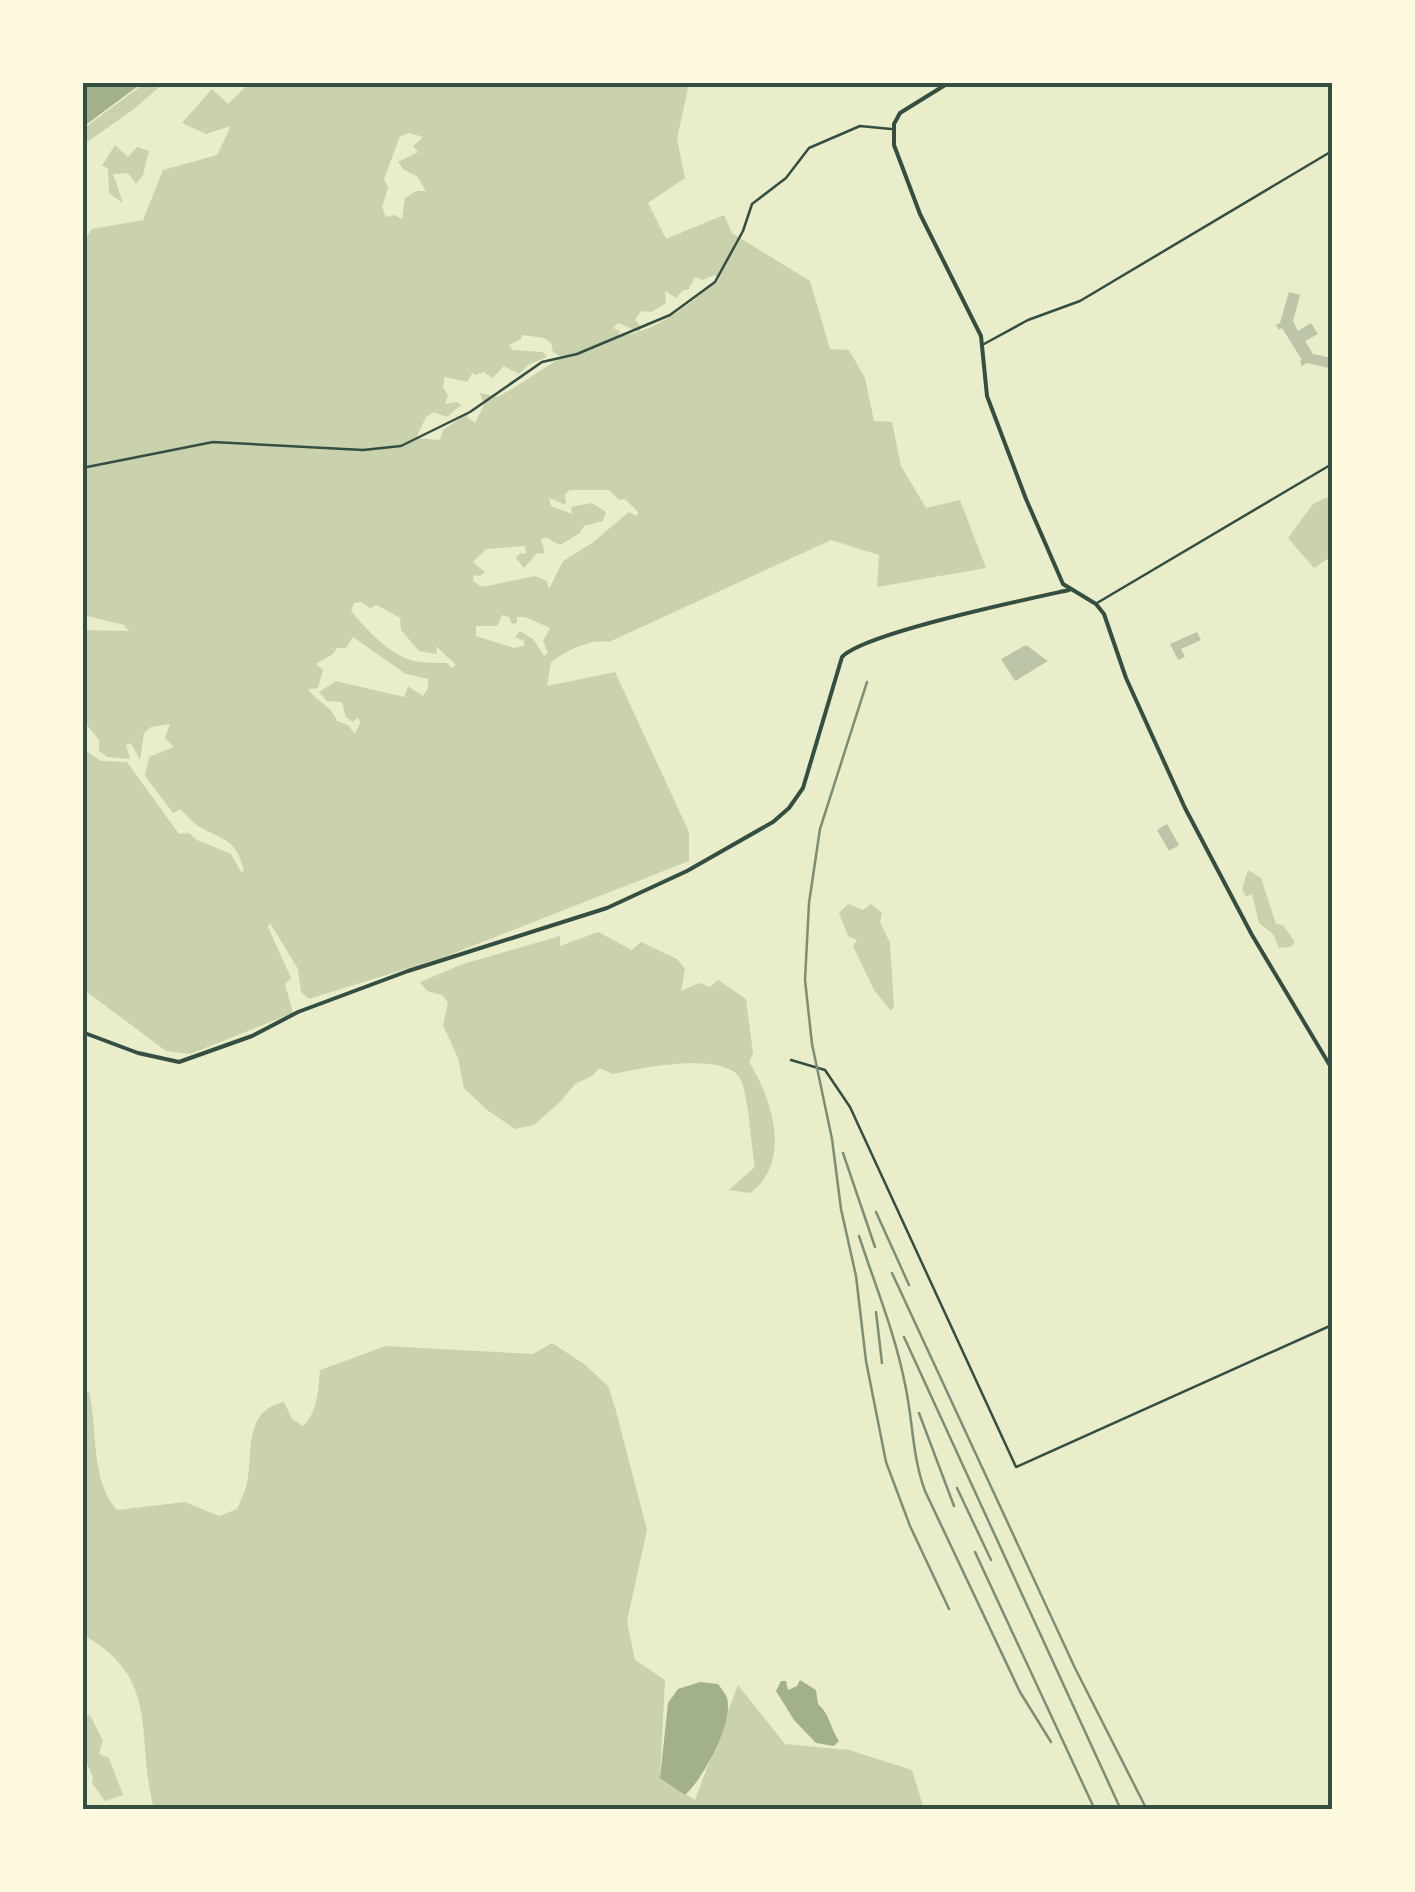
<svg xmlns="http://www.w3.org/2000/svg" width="1415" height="1892" font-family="Rubik,sans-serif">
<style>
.green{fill:#cad2ad;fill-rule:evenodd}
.water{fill:#a3b18a}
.building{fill:#bcc5a7}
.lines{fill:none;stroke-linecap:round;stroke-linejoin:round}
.minor{stroke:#344e41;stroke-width:2.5}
.tertiary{stroke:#344e41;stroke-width:4}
.secondary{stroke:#344e41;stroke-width:4}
.rail{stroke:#7c8e77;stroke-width:2.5}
.neatline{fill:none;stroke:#344e41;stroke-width:4}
</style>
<rect width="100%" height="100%" fill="#e9edc9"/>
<g class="green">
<path d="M 251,82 L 684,83 L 688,88 L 677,139 L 685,178 L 648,203 L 666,239 L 724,215 L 732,233 L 810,281 L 830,349 L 849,350 L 865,378 L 874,421 L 892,422 L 901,466 L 926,508 L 960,500 L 986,568 L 877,587 L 879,555 L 831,540 L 609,642 C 591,638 566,651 551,662 L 547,686 L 615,672 L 689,832 L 689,861 L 444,957 L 309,999 L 301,992 L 298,969 L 270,923 L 268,927 L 291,978 L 285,984 L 293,1013 L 190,1054 L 166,1051 L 83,989 L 83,749 L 101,761 L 127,762 L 179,834 L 189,833 L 197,840 L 231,854 L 241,872 L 244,871 C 236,838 224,841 198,826 C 192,822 186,814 180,809 L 173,813 L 145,776 L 149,757 L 174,747 L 165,738 L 170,724 L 151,727 L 144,733 L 140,760 L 131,743 L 126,745 L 130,759 L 107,757 L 99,751 L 99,740 L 83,720 L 83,630 L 129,631 L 124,625 L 83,615 L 83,243 L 92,229 L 143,220 L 163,170 L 217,155 L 231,126 L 206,134 L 182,123 L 212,89 L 228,104 ZM 409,133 L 423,137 L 413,146 L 418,152 L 398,162 L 404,170 L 417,176 L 426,191 L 416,191 L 405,198 L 402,219 L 394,215 L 386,217 L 382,207 L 388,188 L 384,179 L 400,136 ZM 715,275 L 719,280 C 685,306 662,329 618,337 L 620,331 L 613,328 L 618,323 L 639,332 L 641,327 L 635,320 L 641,311 L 652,312 L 666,303 L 665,291 L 676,298 L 683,290 L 688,290 L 695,277 L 702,280 ZM 522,335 L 544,338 L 551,343 L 553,352 L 562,357 C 540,370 521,385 497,397 L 480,393 L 484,405 L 475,423 L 467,417 L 469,412 L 443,430 L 440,440 L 416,438 L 426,417 L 434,412 L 447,417 L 461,405 L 457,402 L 445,404 L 448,396 L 443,387 L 445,377 L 467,382 L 473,372 L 475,375 L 484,372 L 492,378 L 504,366 L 519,374 L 528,365 L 547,357 L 543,352 L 513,350 L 509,345 L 521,339 ZM 570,490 L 609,490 L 619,500 L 625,499 L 639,513 L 636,516 L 629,512 L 592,543 L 563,561 L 549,589 L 547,581 L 535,576 L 482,587 L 473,581 L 474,575 L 480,576 L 485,572 L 473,562 L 486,549 L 525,546 L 526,554 L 520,553 L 516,558 L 524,568 L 537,553 L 545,554 L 541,539 L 547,538 L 560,545 L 580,533 L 584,526 L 603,521 L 606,512 L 592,503 L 571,507 L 572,514 L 551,506 L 549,498 L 566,505 L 565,494 ZM 361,602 L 370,608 L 377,605 L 400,618 L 401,630 L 419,651 L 437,654 L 436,646 L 456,665 L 451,668 L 447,663 C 437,663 425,663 414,661 C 391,656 366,629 351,611 L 354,603 ZM 502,615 L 509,617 L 512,624 L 517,623 L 517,617 L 525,617 L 550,628 L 543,641 L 548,653 L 544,656 L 533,639 L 520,631 L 515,637 L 524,641 L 524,646 L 514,648 L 476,636 L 476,626 L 497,626 ZM 353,637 L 406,674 L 428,679 L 428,688 L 423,696 L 408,686 L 404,697 L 336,681 L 319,692 L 327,701 L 342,702 L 346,717 L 353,722 L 357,718 L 361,721 L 355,734 L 348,725 L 337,721 C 332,706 318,703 308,689 L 318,688 L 323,670 L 316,664 L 333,654 L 337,648 L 346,648 Z"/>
<polygon points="145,83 164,83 134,109 83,145 83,129"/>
<polygon points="115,145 128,157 137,147 149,151 143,175 136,184 128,173 113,174 123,203 109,193 108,168 102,166"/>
<polygon points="1332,495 1332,556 1314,568 1288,538 1313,504"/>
<polygon points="1248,870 1261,878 1276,924 1283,925 1295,942 1291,947 1279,948 1273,934 1259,923 1252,894 1246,897 1242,889"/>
<polygon points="848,904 863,910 871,904 882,913 880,922 890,943 894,1006 891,1011 874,990 853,946 857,940 848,936 839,913"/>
<path d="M 598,932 L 632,950 L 641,942 L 677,959 L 685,969 L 681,991 L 699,983 L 710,987 L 718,980 L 746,999 L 753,1053 L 749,1062 C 773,1100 792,1163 750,1193 L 729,1190 L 755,1167 C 751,1144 749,1100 741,1080 C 728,1050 639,1068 613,1074 L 599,1068 L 592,1076 L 575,1084 L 560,1102 L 534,1125 L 515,1129 L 487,1110 L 464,1088 L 458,1058 L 443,1025 L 448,1002 L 442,995 L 427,991 L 420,982 L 463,964 L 560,936 L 560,946 Z"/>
<path d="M 552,1343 L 584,1364 L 608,1386 L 616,1411 L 647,1530 L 627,1621 L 635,1660 L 665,1680 L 660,1778 L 695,1800 L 738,1685 L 785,1744 L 849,1750 L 912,1770 L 924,1809 L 154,1809 C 135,1737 162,1678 83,1635 L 83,1392 L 89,1392 C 98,1429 90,1480 117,1510 L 185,1502 L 219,1516 L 237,1509 C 241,1499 247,1488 248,1477 C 252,1447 246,1410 284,1402 L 292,1419 L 303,1426 C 318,1412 318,1390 320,1370 L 386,1346 L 533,1354 Z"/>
<polygon points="90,1715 103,1741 99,1754 109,1758 123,1795 105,1801 92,1783 93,1777 83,1755 83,1717"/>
</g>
<g class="water">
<polygon points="83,82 142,82 142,83 83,127"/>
<path d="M 800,1680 L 816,1690 L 818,1704 C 830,1714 830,1728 839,1741 L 834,1746 L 816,1743 L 794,1720 L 776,1691 L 781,1681 L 786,1681 L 788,1690 L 797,1686 Z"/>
<path d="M 700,1682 L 718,1684 C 721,1688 725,1693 727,1698 C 734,1722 703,1779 685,1795 L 660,1778 L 668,1703 L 678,1689 Z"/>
</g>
<g class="building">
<polygon points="1289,292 1300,295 1293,321 1298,331 1311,323 1318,334 1305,341 1313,354 1332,358 1332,374 1329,368 1307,363 1302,366 1300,361 1302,360 1282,328 1279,330 1276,325 1280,323"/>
<polygon points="1197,632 1201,640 1181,649 1185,657 1178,660 1170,644"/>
<polygon points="1026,645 1048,661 1015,681 1001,659"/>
<polygon points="1167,824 1179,845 1169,851 1157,830"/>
</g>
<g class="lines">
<g class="minor">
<polyline points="984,344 1028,320 1080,301 1332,151"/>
<polyline points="82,468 213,442 363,450 401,446 470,412 542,362 577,354 670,315 715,282 743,231 752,204 786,178 809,148 860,126 891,129"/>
<polyline points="1097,603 1332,464"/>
<polyline points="791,1060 825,1070 850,1107 1016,1467 1332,1325"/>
</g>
<path class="tertiary" d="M 82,1032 L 138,1053 L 179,1062 L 252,1036 L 298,1012 L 408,971 L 607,908 L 687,871 L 773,822 L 789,808 L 803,788 L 842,657 C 864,633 1028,599 1069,590"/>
<polyline class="secondary" points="950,82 900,113 894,124 894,145 920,214 981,336 987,396 1026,499 1063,584 1096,604 1104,614 1126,678 1185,808 1252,935 1332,1069"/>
<g class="rail">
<polyline points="867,682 820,829 809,903 805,980 812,1044 832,1139 841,1209 856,1276 866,1361 886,1462 910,1526 949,1609"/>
<polyline points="843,1153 875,1247"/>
<polyline points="876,1212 909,1285"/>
<path d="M 859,1236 C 875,1285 895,1333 905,1384 C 913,1420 912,1456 925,1491 L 1020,1692 L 1051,1742"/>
<polyline points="892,1273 1075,1668 1147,1810"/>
<polyline points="876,1312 882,1363"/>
<polyline points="904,1337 1121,1810"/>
<polyline points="919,1413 954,1506"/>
<polyline points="957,1488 991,1560"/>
<polyline points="975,1552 1095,1810"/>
</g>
</g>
<rect width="1415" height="1892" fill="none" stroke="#fefae0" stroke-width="170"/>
<rect x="85" y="85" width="1245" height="1722" class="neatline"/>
</svg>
